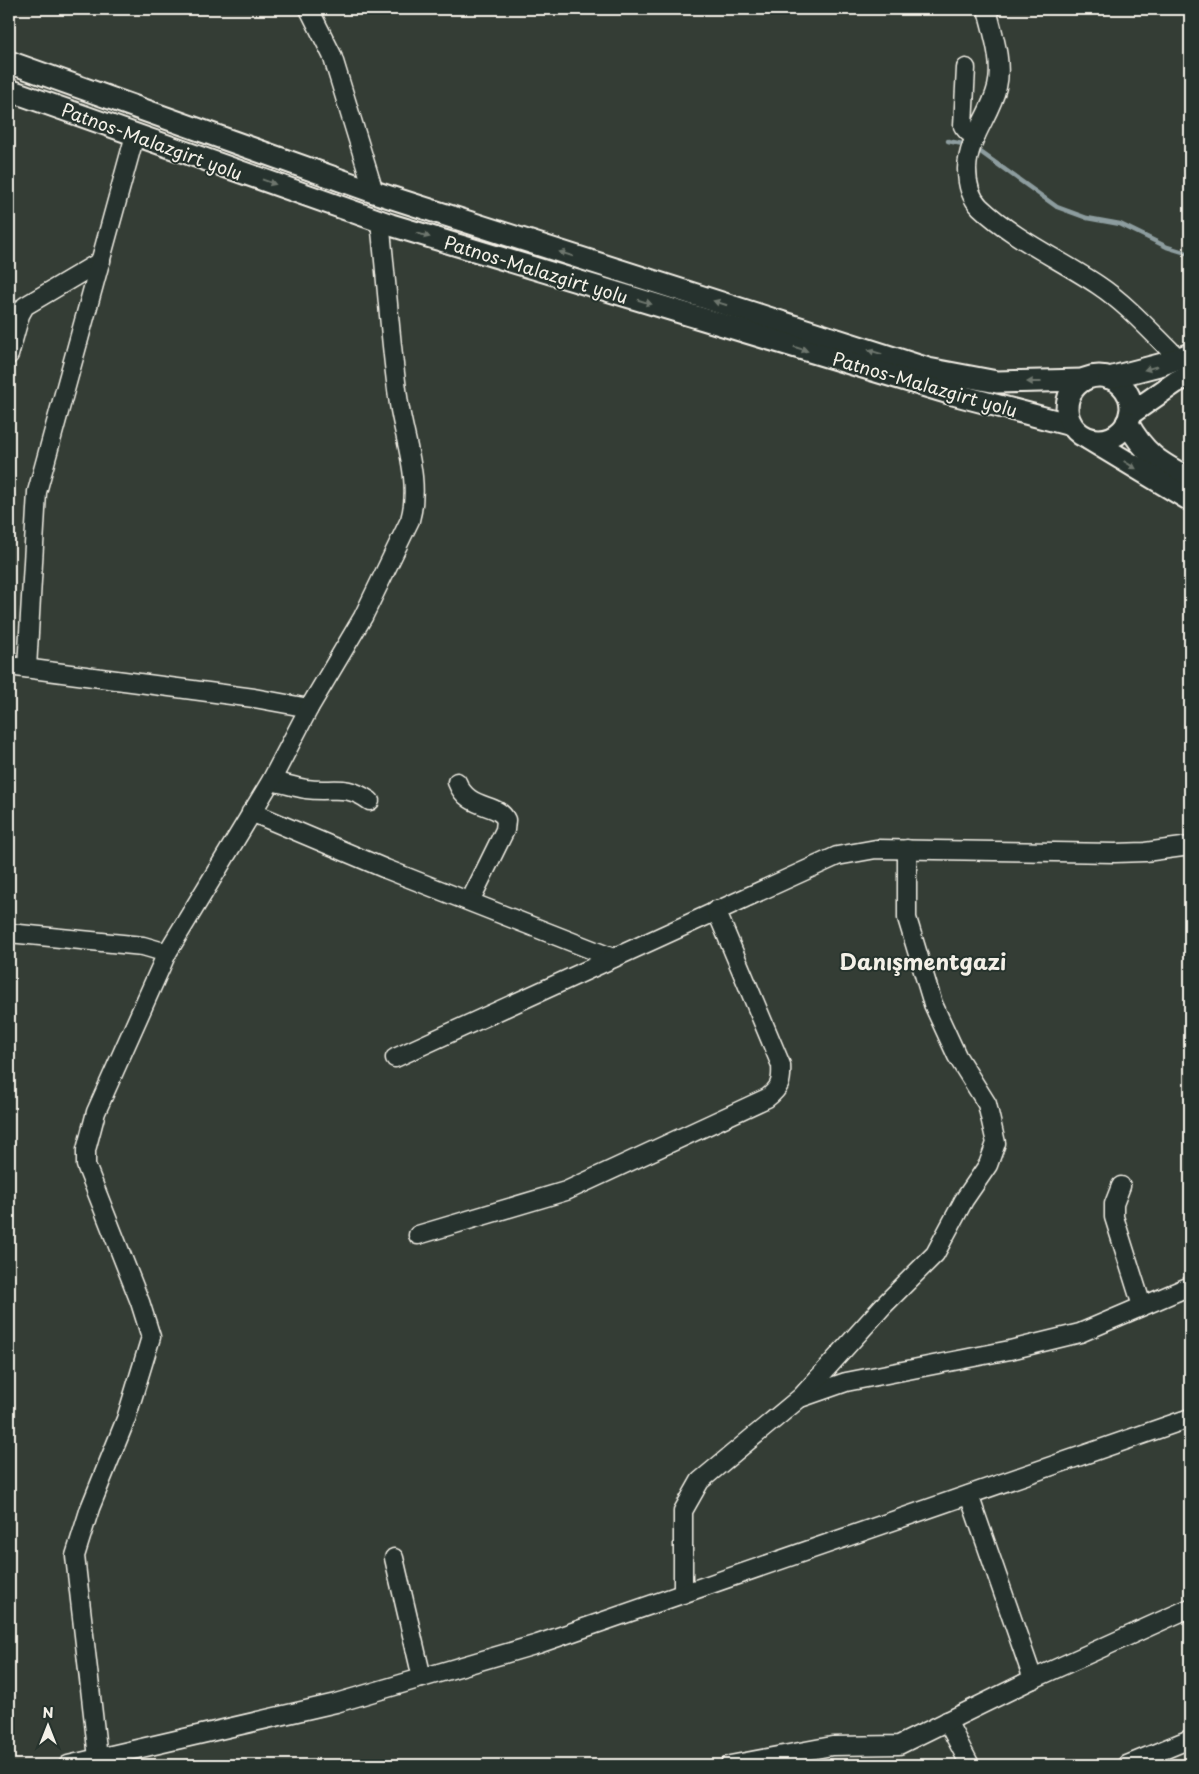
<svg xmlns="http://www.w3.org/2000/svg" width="1199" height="1774" font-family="'Playpen Sans',sans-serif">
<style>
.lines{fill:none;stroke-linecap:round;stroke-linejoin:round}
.stream{stroke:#8d9d9f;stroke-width:4.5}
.minor-casing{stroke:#f4f1e8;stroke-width:21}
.major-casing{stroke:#f4f1e8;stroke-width:25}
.minor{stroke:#26332d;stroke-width:18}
.major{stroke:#26332d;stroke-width:21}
.oneway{fill:#6e766e}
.labels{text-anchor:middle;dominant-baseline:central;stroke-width:4;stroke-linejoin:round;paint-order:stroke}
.street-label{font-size:18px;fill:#f4f1e8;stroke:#26332d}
.district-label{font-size:22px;font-weight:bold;fill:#f4f1e8;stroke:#26332d}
</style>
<rect width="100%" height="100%" fill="#343d35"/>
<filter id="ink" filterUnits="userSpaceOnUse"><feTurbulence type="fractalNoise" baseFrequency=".02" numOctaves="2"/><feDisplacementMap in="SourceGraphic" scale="10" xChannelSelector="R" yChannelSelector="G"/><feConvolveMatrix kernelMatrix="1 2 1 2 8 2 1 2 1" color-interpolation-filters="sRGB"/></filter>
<g filter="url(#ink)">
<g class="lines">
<g class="stream">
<polyline points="948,141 968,145"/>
<polyline points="975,148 1057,207 1087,218 1120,224 1167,247 1190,254"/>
</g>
<defs>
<g id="minor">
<polyline points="309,9 332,55 374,192"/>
<path d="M 987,9 C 993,34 1003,62 997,87 C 990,116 968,138 967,169 C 967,183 970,197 980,207 C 1014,239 1059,259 1098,285 C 1128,305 1153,334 1179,359"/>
<polyline points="966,68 963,126 968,132 976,135"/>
<polyline points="9,355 20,315 25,306 101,261"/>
<polyline points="9,666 254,698 309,708"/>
<polyline points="27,668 37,492 135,135"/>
<path d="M 271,781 C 283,783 294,787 306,789 C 334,793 344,783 370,801"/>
<path d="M 457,782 C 468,811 498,802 506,820 L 505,830 L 470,901"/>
<polyline points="251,812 386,869 613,958"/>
<polyline points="9,933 143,946 167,953"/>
<polyline points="395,1058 837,856 876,849 1115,853 1145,852 1190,846"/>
<polyline points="1121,1186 1114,1204 1114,1217 1142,1306"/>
<path d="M 418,1235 L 566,1191 L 767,1098 C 780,1088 782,1082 781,1065 L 716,910"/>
<polyline points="803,1397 846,1382 1010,1350 1080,1333 1190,1286"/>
<polyline points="969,1495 1033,1679"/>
<polyline points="394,1558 422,1678"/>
<polyline points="683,1594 683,1511 700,1481 801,1397 883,1306 935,1254 964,1200 988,1165 996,1143 987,1104 957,1056 933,1004 907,918 907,849"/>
<polyline points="947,1721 970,1765"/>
<path d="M 98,1758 L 75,1556 L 90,1508 L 126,1419 L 151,1337 L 140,1302 L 86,1165 L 86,1150 L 96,1112 L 167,953 L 271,781 L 309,708 L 363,617 L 410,520 C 421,481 405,442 399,404 C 390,343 387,282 380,222"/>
<polyline points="68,1765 336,1703 538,1644 1190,1418"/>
<polyline points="730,1765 832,1746 899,1745 1033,1679 1190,1608"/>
<polyline points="1127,1765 1190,1739"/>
</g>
<g id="major">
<polyline points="9,62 374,192 928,369 997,382 1083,380"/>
<polyline points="9,90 391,225 949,393 1071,425"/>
<circle cx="1099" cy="408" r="32"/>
<polyline points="1109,378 1163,364 1190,354"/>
<polyline points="1130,414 1176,382 1190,375"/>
<path d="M 1127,422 C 1144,454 1160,463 1190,479"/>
<polyline points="1089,439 1190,500"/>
</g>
</defs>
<use href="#minor" class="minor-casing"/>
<use href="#major" class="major-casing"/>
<use href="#minor" class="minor"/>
<use href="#major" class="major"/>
</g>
<defs><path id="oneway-solid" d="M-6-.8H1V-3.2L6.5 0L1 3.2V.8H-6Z" transform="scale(1.25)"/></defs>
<g class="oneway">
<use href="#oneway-solid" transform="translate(269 182) rotate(20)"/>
<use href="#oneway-solid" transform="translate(423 235) rotate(17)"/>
<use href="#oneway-solid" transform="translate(566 254) rotate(-162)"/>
<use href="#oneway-solid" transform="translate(645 302) rotate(17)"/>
<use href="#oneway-solid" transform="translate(720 303) rotate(-162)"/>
<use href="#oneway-solid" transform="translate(801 349) rotate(17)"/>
<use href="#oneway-solid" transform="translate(875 352) rotate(-163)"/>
<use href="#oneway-solid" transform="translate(1151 368) rotate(164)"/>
<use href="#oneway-solid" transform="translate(1034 382) rotate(-180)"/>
<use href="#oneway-solid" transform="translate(1130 465) rotate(32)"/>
</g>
</g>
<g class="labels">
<g class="street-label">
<text transform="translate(152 141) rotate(20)">Patnos-Malazgirt yolu</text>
<text transform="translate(536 269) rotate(17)">Patnos-Malazgirt yolu</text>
<text transform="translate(925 384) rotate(16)">Patnos-Malazgirt yolu</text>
</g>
<g class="district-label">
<text x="923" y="960">Danışmentgazi</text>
</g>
</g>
<rect width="1199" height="1774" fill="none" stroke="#26332d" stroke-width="30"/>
<rect x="15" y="15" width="1169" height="1744" fill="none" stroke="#f4f1e8" stroke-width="2" filter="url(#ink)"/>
<g transform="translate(48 1726)" stroke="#26332d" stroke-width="4" paint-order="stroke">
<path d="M0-4L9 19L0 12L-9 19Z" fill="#f4f1e8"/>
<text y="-8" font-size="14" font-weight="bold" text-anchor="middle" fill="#f4f1e8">N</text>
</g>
</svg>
